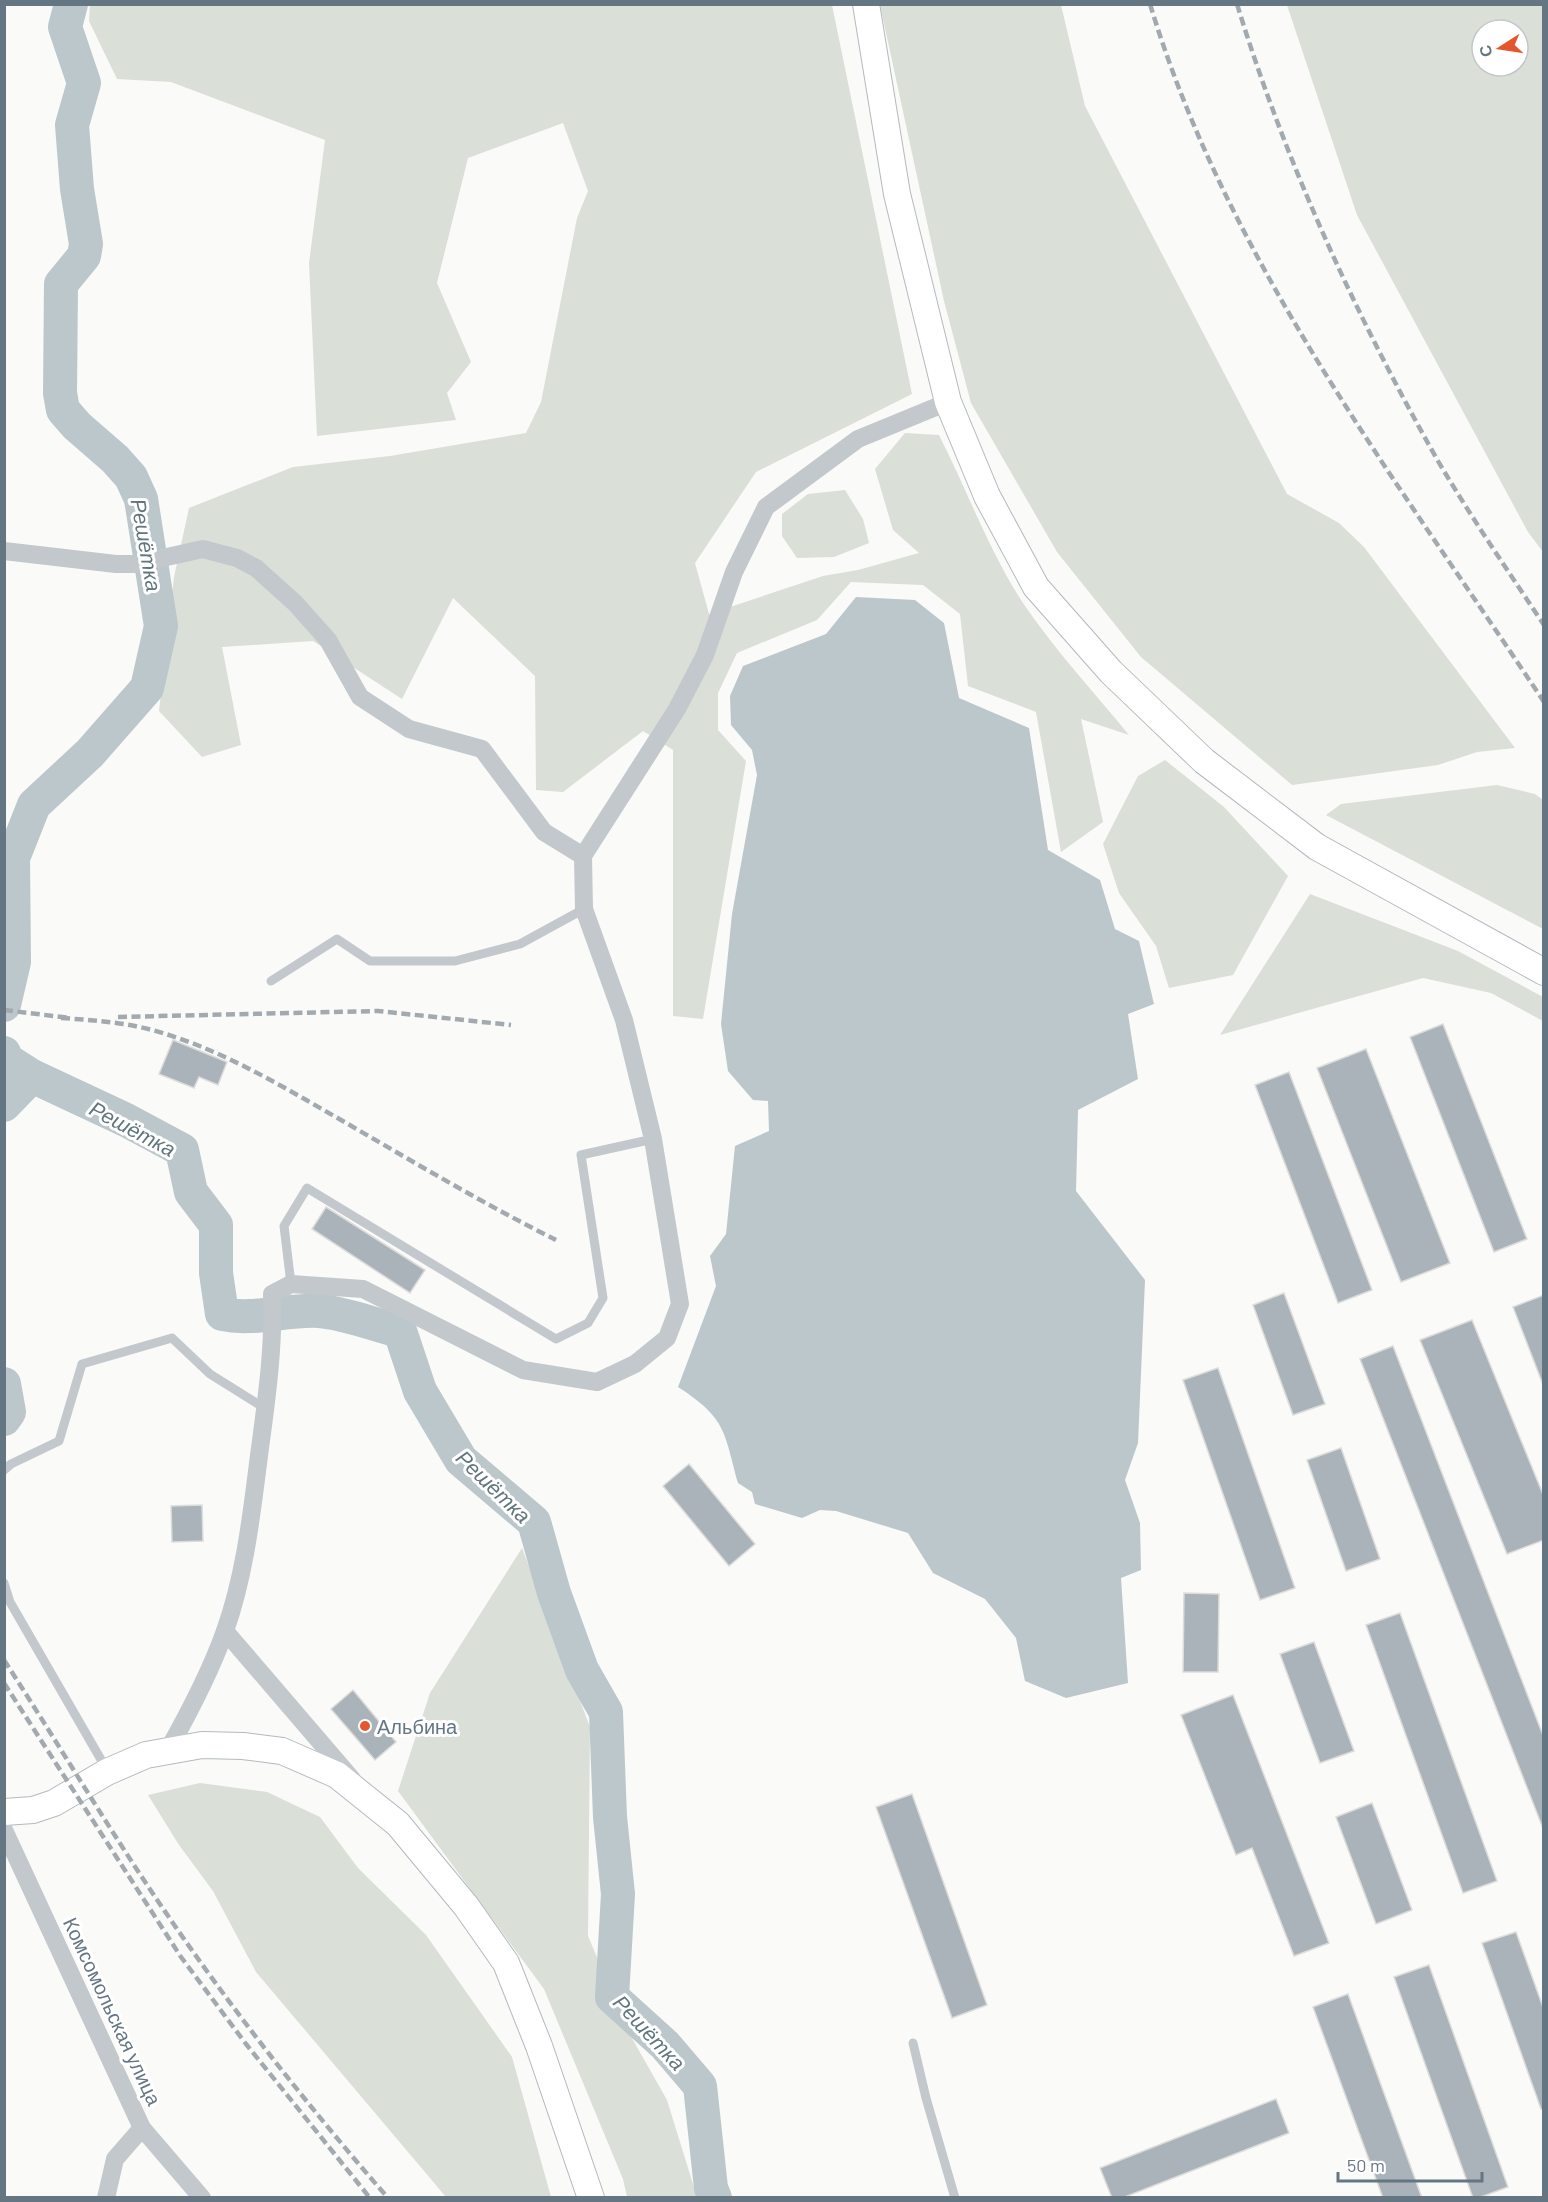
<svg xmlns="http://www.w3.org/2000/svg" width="1548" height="2202" font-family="Barlow,sans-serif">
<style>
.green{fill:#dadfd7;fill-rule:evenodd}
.water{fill:#bbc7cb}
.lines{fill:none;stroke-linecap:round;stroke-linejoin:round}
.river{stroke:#bbc7cb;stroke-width:34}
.building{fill:#aab3b9;stroke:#dcdcda;stroke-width:1.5}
.secondary-casing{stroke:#b3babf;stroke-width:28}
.lane{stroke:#c3c8cc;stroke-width:9}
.street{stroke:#c3c8cc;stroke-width:18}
.secondary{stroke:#fff;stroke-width:26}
.rail{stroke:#a2aab0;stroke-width:4.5;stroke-dasharray:9 4.5;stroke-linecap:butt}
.poi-dot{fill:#e4572e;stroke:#fff;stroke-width:2}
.labels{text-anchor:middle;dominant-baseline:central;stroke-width:6;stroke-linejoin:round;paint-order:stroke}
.poi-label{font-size:20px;fill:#657683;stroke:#fff;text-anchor:start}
.street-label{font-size:20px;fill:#657683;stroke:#fff}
.water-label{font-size:21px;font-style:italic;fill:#60757c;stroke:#fff}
</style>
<rect width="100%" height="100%" fill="#fafaf8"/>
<g class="green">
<path d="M 90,4 L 832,5 L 912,394 L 756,472 L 695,563 L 709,614 L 823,576 L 858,570 L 919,553 L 893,530 L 875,469 L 905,433 L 939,435 C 967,490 989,551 1023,603 C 1054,649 1093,691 1129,735 L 1081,719 L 1103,822 L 1061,852 L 1036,712 L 968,686 L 960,614 L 923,585 L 851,582 L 817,620 L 737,653 L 718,693 L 718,730 L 746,761 L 703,1019 L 673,1016 L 673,750 L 643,731 L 563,792 L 536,790 L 535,676 L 453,598 L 402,699 L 313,641 L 222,647 L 241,745 L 202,757 L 159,711 L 174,577 L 189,508 L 293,467 L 390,456 L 526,433 L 541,402 L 577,218 L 588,191 L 563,123 L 468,158 L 437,283 L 471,362 L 447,393 L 456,420 L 317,436 L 309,263 L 325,140 L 171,82 L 117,79 L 89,21 Z"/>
<polygon points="880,5 1061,5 1085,106 1287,494 1339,523 1364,547 1515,748 1477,752 1438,765 1292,785 1141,657 1057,552 971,403 944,301"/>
<path d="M 1287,5 L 1543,5 L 1543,552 L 1528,532 L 1357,215 ZM 1482,30 L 1518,30 L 1518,66 L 1482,66 Z"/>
<polygon points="845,490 863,519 869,543 834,557 797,558 782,536 782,514 808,494"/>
<polygon points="1165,760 1224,807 1288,876 1233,975 1169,988 1156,946 1119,893 1103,844 1138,776"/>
<polygon points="1497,785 1535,794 1543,800 1543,929 1326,815 1341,804"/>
<polygon points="1310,894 1458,951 1543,997 1543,1021 1491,993 1423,978 1220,1035"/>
<polygon points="522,1548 590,1727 588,1936 629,2033 667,2100 697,2197 627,2197 623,2179 544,1989 398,1791 430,1693"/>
<polygon points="200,1783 267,1792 320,1817 358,1868 426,1935 512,2057 551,2197 446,2197 256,1972 213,1891 179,1845 148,1795"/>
</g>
<path class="water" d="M 856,597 L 915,600 L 944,623 L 959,698 L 1029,728 L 1048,850 L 1100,880 L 1115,929 L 1139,941 L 1154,1004 L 1128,1014 L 1138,1079 L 1078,1110 L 1076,1191 L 1145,1280 L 1138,1443 L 1125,1480 L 1140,1523 L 1141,1570 L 1121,1578 L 1128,1683 L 1066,1698 L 1025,1681 L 1016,1638 L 985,1599 L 933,1573 L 908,1533 L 836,1511 L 820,1510 L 802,1518 L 755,1504 L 752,1492 L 738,1483 C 724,1431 726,1418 678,1387 L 716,1286 L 710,1256 L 726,1234 L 735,1146 L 769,1131 L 768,1101 L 753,1100 L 728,1071 L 721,1024 L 732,914 L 757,775 L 752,750 L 731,725 L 730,696 L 743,666 L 826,634 Z"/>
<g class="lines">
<g class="river">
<polyline points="4,1005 14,962 13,858 34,805 90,753 147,688 161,626 141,499 131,477 115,459 77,426 63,410 60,393 61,284 84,256 86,244 77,189 72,125 84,83 65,27 71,4"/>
<path d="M 4,1053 L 7,1060 L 32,1076 L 126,1120 L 182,1150 L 191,1192 L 216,1225 L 216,1273 L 222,1314 C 254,1321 286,1309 319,1311 C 346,1313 374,1325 400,1331 L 420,1391 L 461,1460 L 534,1522 L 554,1593 L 582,1670 L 606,1712 L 610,1817 L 618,1894 L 612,1997 L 665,2045 L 700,2086 L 711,2188 L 715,2198"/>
<polyline points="4,1105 32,1076"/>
<polyline points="4,1384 9,1412 4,1419"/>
</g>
</g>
<g class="building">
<polygon points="1443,1024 1527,1239 1494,1252 1410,1037"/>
<polygon points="173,1040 227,1062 218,1085 199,1077 194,1088 159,1074"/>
<polygon points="1366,1049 1450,1263 1401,1282 1317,1068"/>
<polygon points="1289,1072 1372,1290 1338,1303 1255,1085"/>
<polygon points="326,1207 425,1270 410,1293 312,1229"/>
<polygon points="1284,1293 1325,1404 1293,1415 1253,1305"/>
<polygon points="1544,1295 1544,1381 1542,1382 1513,1307"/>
<polygon points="1472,1320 1544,1497 1544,1540 1507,1554 1420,1340"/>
<polygon points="1393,1346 1544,1738 1544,1831 1360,1359"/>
<polygon points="1218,1368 1295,1588 1260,1600 1183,1380"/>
<polygon points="1341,1448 1380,1559 1346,1571 1307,1460"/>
<polygon points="689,1464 755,1544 729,1566 663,1486"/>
<polygon points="202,1505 203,1541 172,1542 171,1506"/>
<polygon points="1184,1593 1219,1594 1218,1672 1183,1672"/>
<polygon points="1400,1613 1497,1881 1463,1893 1366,1625"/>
<polygon points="1314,1642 1354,1751 1320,1763 1280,1654"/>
<polygon points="353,1690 396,1742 375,1760 331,1709"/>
<polygon points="1233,1695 1329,1943 1294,1956 1252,1848 1236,1855 1181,1715"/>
<polygon points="912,1794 987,2005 952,2018 876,1807"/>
<polygon points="1372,1803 1412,1910 1376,1924 1336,1817"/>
<polygon points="1516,1932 1544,2010 1544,2109 1541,2109 1482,1943"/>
<polygon points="1429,1965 1508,2187 1478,2198 1473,2198 1394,1977"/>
<polygon points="1348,1994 1422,2198 1383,2198 1313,2007"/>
<polygon points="1276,2099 1289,2133 1122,2198 1112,2198 1100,2168"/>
</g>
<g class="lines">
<defs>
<g id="secondary">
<polyline points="866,4 897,194 948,402 987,496 1036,587 1111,672 1204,761 1317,847 1544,972"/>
<polyline points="4,1812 33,1810 54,1803 107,1772 146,1755 202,1745 243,1746 282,1751 337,1775 398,1824 466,1906 506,1963 539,2046 591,2198"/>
</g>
</defs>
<use href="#secondary" class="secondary-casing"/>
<g class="lane">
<polyline points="271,981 337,939 370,961 455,961 520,944 584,909"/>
<polyline points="291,1284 284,1226 307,1188 556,1339 588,1323 603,1298 581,1155 653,1139"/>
<polyline points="4,1470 11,1464 59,1441 82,1364 172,1338 210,1374 266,1409"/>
<polyline points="4,1583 10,1602 107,1770"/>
<polyline points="913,2043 926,2098 955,2198"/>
</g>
<g class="street">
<polyline points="4,551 116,564 135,564 203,549 237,558 256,568 295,603 328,640 360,697 409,729 482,749 544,832 583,856"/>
<polyline points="225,1631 352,1779"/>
<path d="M 168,1750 C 190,1711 210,1673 225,1631 C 246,1572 252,1509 260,1448 C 267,1396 274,1346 272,1294 L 291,1284 L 363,1289 L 523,1370 L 597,1382 L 635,1364 L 667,1338 L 680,1304 L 653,1139 L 624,1020 L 584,909 L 583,856 L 677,709 L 705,655 L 734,572 L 766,507 L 858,439 L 948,402"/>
<polyline points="4,1830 142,2128 202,2198"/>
<polyline points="106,2198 115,2159 142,2128"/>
</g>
<use href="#secondary" class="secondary"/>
<g class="rail">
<path d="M 1150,4 C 1228,263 1397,480 1544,702"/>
<path d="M 1237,4 C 1286,164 1356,316 1438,461 C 1471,517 1508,571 1544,625"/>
<polyline points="4,1010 70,1018"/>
<polyline points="118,1017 378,1011 511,1025"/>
<path d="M 61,1018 C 92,1020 122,1022 152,1030 C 219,1048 280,1085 341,1120 C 412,1161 482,1203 556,1240"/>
<path d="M 4,1660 C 58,1743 108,1828 164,1910 C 232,2010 308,2106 388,2198"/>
<polyline points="4,1683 181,1957 246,2044 370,2198"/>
</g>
</g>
<circle class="poi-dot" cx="365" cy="1726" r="6"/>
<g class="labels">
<g class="poi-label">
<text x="377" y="1726">Альбина</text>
</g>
<g class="street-label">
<text transform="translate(113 2011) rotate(65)">Комсомольская улица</text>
</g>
<g class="water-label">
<text transform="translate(147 545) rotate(80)">Решётка</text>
<text transform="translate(133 1128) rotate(28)">Решётка</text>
<text transform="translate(494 1486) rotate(44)">Решётка</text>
<text transform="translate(650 2032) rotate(47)">Решётка</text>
</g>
</g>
<rect width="1548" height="2202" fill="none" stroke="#657683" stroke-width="12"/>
<g transform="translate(1500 48) rotate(258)"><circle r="28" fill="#ffffff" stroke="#c1c8cd" stroke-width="1.5"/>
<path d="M0-4.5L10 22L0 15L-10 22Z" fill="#e4572e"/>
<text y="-9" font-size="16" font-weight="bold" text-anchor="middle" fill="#657683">С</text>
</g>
<path d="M1338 2172v9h144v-9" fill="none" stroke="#657683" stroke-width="3"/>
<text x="1347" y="2172" font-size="18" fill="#657683" stroke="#ffffff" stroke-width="4.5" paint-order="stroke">50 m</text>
</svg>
